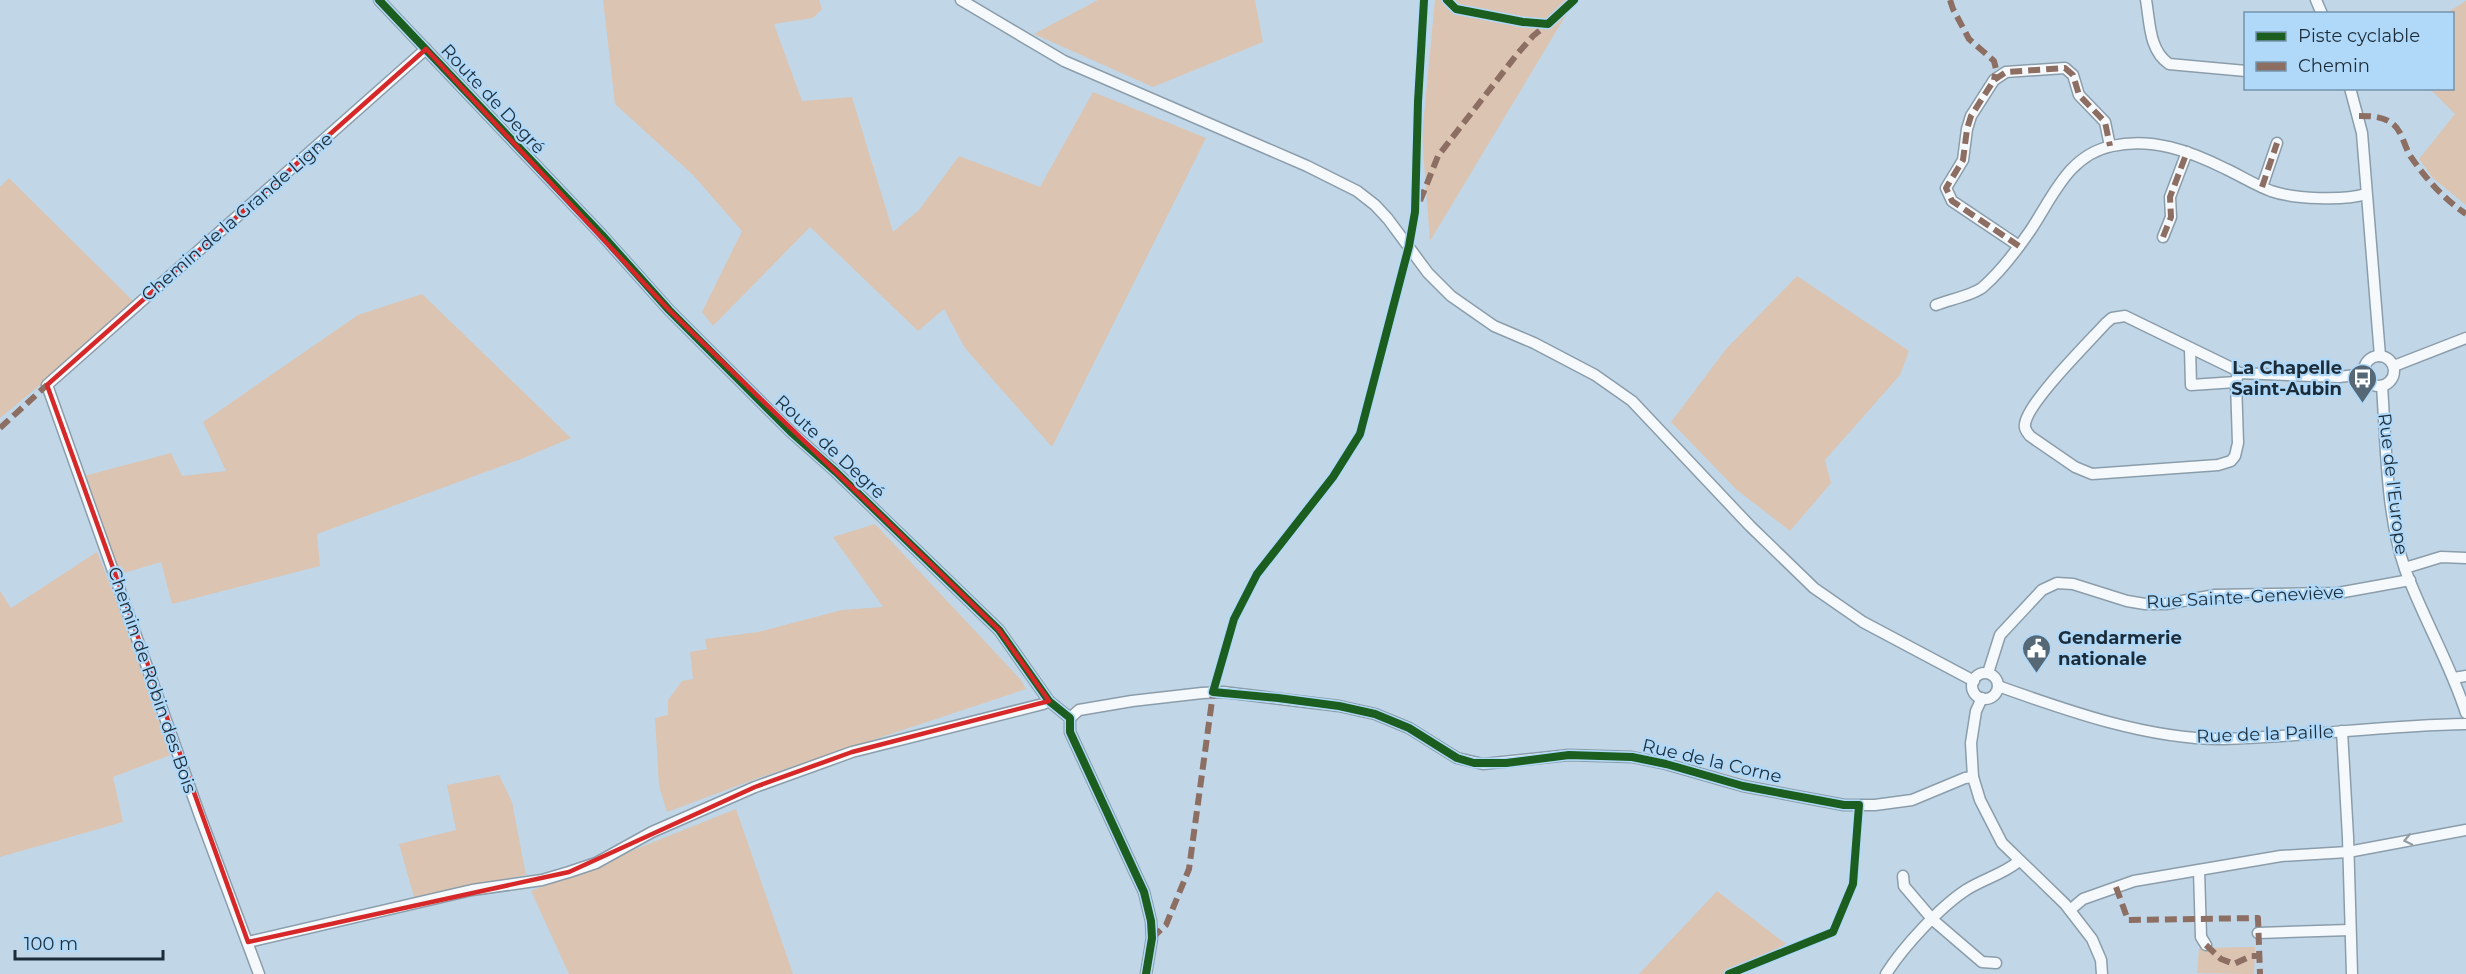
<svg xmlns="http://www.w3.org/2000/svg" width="2466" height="974" font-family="Montserrat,sans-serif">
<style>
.green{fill:#dbc4b1}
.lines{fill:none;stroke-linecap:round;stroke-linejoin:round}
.minor-casing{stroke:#8b9daa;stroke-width:13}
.minor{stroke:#f6f9fc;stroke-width:10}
.quiet{stroke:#8d6e63;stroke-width:6;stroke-dasharray:12 6;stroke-linecap:butt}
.cycleway-casing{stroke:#b0d9f9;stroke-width:11}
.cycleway{stroke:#1b5e20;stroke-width:8}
.oneway{stroke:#949da4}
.marked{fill:none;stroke:#d62828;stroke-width:4.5;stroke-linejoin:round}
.labels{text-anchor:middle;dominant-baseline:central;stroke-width:4.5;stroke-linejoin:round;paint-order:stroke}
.street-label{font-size:18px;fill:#1c2c38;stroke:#b0d9f9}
.poi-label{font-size:18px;font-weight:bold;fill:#1c2c38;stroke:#b0d9f9;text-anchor:end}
</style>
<rect width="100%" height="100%" fill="#c1d7e8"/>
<g class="green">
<polygon points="603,0 819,0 822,9 813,18 774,24 802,101 852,97 893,232 919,210 959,156 1040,187 1093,92 1206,138 1052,447 965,348 944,309 918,331 810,227 713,326 702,312 742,231 693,175 615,104"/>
<polygon points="1098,0 1255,0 1263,42 1153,87 1034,34"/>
<polygon points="1435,0 1575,0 1430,241 1422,136"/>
<polygon points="2466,1 2466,205 2433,178 2419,159 2455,114 2430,89 2452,88 2452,14 2446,13"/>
<polygon points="9,178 137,305 0,418 0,187"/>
<polygon points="1797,276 1909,351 1900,375 1825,460 1831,483 1790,531 1737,490 1671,422 1726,349"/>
<polygon points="422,294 571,438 521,459 317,534 320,566 172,604 161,562 117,575 84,476 171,453 182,476 226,471 203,422 358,315"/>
<polygon points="875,524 1021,680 1026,689 761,777 667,812 659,786 655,718 668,715 668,700 682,681 693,679 690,652 707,649 705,639 758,632 842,610 883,607 833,537"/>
<polygon points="97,552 123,618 131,615 181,751 113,777 123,822 0,857 0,591 11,608"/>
<polygon points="499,775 512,802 526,875 414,897 399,844 456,830 447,785"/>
<polygon points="736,809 793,974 569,974 531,891"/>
<polygon points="1717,891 1786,944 1729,974 1639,974"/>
<polygon points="2255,947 2254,974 2197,973 2199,948"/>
</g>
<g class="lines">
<defs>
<g id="minor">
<polyline points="379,0 602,235 669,310 791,432 836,472 999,630 1049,701 1070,718 1070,732 1144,892 1151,921 1152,938 1146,974"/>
<polyline points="961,0 1064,61 1307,166 1357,191 1375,205 1388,219 1428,273 1451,296 1494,326 1534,343 1595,375 1632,401 1750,526 1814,588 1863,622 1974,681"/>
<path d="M 2146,0 C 2150,23 2149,50 2169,64 L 2246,71"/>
<polyline points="2316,0 2322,14"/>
<polyline points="2350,88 2362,133 2380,356"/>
<polyline points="2262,187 2277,143"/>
<polyline points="2163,237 2171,217 2170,197 2187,152"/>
<polyline points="2019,246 1952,201 1946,188 1963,160 1967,129 1971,116 1994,80 2006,72 2065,68 2073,75 2079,95 2105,122 2110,146"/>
<path d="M 1936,305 C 1948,300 1974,295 1983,287 C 2000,272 2017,250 2030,231 C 2053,197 2068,155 2112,146 C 2152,137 2190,151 2226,169 C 2241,176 2255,185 2271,191 C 2294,199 2343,201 2366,194"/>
<polyline points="2190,348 2191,385 2236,382"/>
<circle cx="2379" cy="371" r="15"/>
<polyline points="2394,366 2466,338"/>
<path d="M 2238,373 L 2236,382 L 2238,443 L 2235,456 L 2231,461 L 2218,465 L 2092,474 L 2075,467 L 2030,436 C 2027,432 2024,429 2025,424 C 2028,402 2089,342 2106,323 L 2112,318 L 2125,316 L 2234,369 L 2238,373 L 2339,377 L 2364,374"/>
<path d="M 2382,386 C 2386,442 2386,515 2405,569 C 2423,618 2450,663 2466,713"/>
<polyline points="2405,568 2441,557 2466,558"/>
<polyline points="1988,673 2000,635 2042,590 2057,583 2073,584 2127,601 2145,604 2166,604 2215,595 2338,593 2410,580"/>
<circle cx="1985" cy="686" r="13"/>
<polyline points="2454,678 2466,676"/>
<path d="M 1998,686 C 2068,711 2150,740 2224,739 C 2305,737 2385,725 2466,724"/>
<polyline points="1982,698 1976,711 1971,743 1973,777 1980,800 2002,843 2065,904 2092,939 2101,960 2102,974"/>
<polyline points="1070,718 1079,710 1132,701 1202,693 1223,692 1339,706 1375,714 1409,728 1457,758 1483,764 1569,755 1632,757 1666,764 1743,786 1844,805 1875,805 1912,800 1965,778 1973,777"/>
<polyline points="2342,731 2348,837 2352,974"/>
<polyline points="2199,870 2201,937 2206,945"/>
<polyline points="1903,876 1904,886 1933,920 1982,962 1996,963"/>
<polyline points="2070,910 2083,899 2134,881 2281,856 2348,852 2466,830"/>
<polyline points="2258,933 2350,930"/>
<polyline points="248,942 472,890 542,880 569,872 596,863 652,832 755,787 852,752 1043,704 1049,701"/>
<polyline points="259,974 200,816 47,385 426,49"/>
<path d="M 1886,974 C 1903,947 1940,907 1966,890 C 1983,879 2004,874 2019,861"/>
</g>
</defs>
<use href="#minor" class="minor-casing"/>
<use href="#minor" class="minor"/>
<g class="quiet">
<polyline points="1950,0 1953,9 1969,39 1994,61 1996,69 1994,80"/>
<path d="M 2359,116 C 2369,116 2381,116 2390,122 C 2402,128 2404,147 2411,157 C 2426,179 2444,199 2466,214"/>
<polyline points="2262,187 2277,143"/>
<polyline points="1420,201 1438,156 1518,53 1533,36 1549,23"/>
<polyline points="2163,237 2171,217 2170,197 2187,152"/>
<polyline points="2019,246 1952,201 1946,188 1963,160 1967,129 1971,116 1994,80 2006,72 2065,68 2073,75 2079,95 2105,122 2110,146"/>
<polyline points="0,428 47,385"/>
<polyline points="2116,887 2128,920 2258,918 2260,974"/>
<polyline points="1152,938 1166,925 1189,869 1214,686"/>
<polyline points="2206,945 2221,959 2234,964 2251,956 2259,956"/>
</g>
<defs>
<g id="cycleway">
<polyline points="379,0 602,235 669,310 791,432 836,472 999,630 1049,701 1070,718 1070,732 1144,892 1151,921 1152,938 1146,974"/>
<polyline points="1424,0 1418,102 1415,212 1409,246 1360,434 1333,477 1257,574 1234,619 1213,692 1278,698 1339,706 1375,714 1409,728 1457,758 1474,763 1506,763 1569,755 1632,757 1666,764 1743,786 1844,805 1859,805 1853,884 1833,932 1729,974"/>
<polyline points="1447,0 1456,9 1523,22 1548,24 1574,0"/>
</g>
</defs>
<use href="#cycleway" class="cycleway-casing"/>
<use href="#cycleway" class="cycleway"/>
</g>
<defs><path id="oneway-chevron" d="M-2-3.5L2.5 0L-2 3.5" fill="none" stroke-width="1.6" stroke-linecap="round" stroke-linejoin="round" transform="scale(1.5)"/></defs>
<use class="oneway" href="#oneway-chevron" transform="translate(2408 840) rotate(168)"/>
<path class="marked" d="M 426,49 L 669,310 L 999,630 L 1049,701 L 852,752 L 755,787 L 569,872 L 248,942 L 47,385 Z"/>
<defs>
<symbol id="bus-pin" viewBox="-11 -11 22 30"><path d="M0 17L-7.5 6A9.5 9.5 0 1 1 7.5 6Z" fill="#566876" stroke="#b0d9f9"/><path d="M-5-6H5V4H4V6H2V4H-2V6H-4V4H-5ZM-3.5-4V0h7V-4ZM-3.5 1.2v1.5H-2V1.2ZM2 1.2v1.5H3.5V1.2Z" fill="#fff"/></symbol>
<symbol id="civic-pin" viewBox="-11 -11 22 30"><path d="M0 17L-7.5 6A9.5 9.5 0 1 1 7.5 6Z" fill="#566876" stroke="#b0d9f9"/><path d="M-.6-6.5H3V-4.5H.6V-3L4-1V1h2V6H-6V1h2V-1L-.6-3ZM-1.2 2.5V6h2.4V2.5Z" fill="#fff"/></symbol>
</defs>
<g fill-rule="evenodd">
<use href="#bus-pin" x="2346" y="362" width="33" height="45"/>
<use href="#civic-pin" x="2020" y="632" width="33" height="45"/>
</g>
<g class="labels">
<g class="street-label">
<text transform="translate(493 99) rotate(47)">Route de Degré</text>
<text transform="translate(237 217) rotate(-41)">Chemin de la Grande Ligne</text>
<text transform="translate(830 447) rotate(43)">Route de Degré</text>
<text transform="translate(2393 484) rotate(83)">Rue de l'Europe</text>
<text transform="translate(2245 597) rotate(-3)">Rue Sainte-Geneviève</text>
<text transform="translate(152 680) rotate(71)">Chemin de Robin des Bois</text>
<text transform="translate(2265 734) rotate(-2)">Rue de la Paille</text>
<text transform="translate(1712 761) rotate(13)">Rue de la Corne</text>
</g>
<g class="poi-label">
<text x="2342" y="368">La Chapelle<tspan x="2342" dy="21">Saint-Aubin</tspan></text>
<text x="2058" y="638" text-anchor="start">Gendarmerie<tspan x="2058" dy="21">nationale</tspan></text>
</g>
</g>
<rect x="2244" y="12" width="210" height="78" fill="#b0d9f9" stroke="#7594ac" stroke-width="1.5"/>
<rect x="2256" y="32" width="30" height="9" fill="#1b5e20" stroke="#7594ac" stroke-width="1.5"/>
<text x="2298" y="42" font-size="18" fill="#1c2c38">Piste cyclable</text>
<rect x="2256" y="62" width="30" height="9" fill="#8d6e63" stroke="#7594ac" stroke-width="1.5"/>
<text x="2298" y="72" font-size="18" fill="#1c2c38">Chemin</text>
<path d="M15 950v9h148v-9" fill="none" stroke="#1c2c38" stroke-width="3"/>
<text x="24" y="950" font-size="18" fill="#1c2c38" stroke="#b0d9f9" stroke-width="4.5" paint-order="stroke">100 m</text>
</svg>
